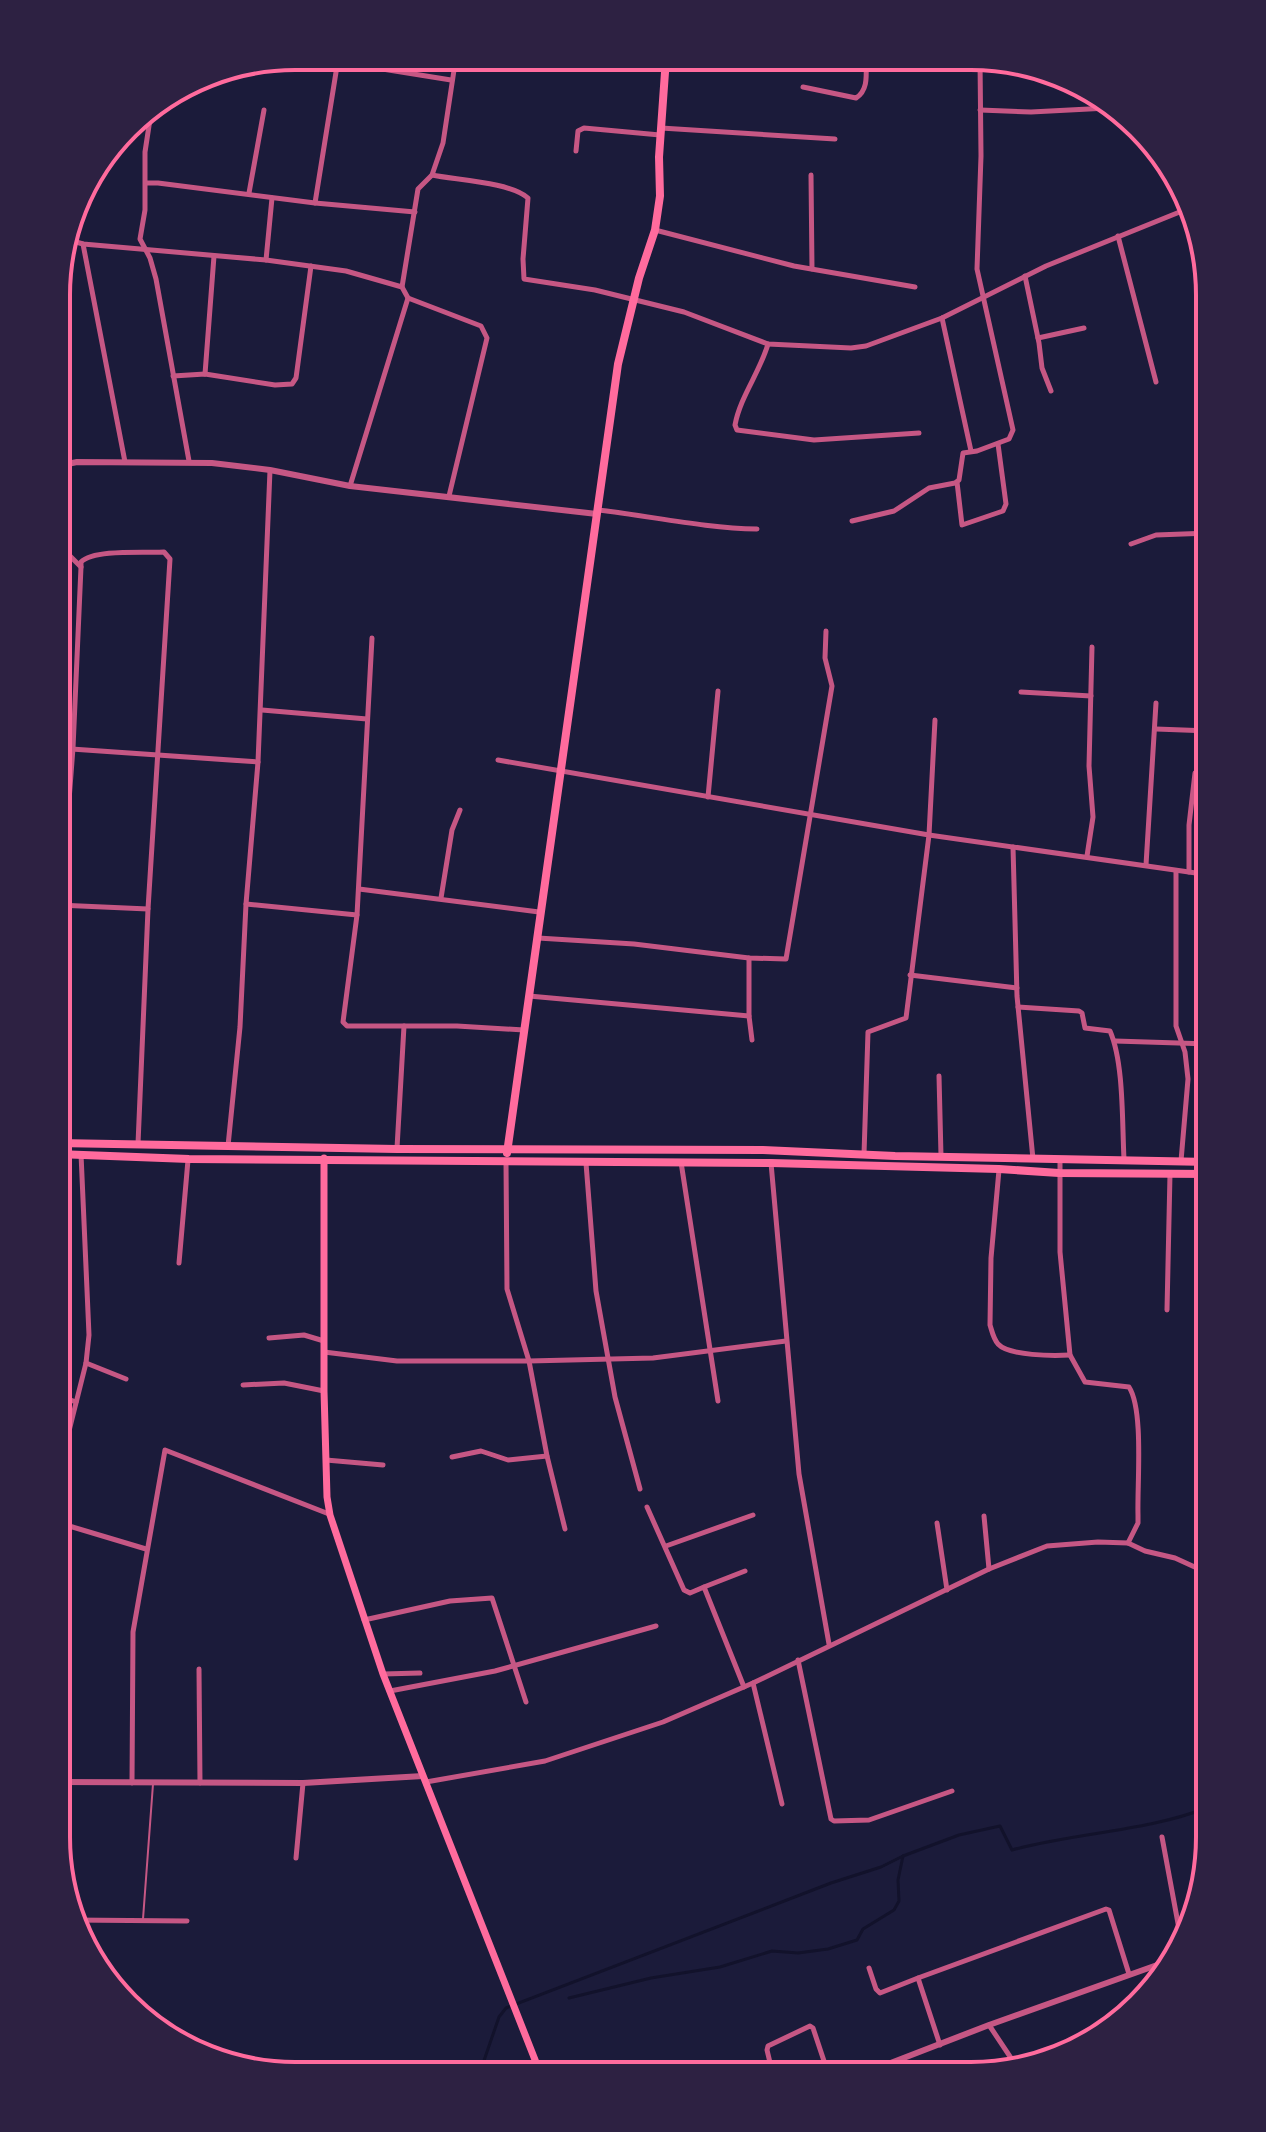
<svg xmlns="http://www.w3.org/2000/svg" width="1266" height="2132" font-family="'Playfair Display',serif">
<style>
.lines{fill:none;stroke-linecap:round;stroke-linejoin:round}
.stream{stroke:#12122b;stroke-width:3}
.service{stroke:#c65784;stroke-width:2}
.minor{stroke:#c65784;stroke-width:5}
.tertiary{stroke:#c65784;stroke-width:6}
.secondary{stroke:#ff6b9d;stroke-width:7}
.trunk{stroke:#ff6b9d;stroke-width:8}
.rim{fill:none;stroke:#ff6b9d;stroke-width:4}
</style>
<rect width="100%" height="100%" fill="#1b1b3a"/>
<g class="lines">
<g class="stream">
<polyline points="569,1998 651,1978 720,1967 772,1951 798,1953 828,1949 857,1940 863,1929 894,1910 899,1901 898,1880 903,1856"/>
<path d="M 479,2075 L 499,2017 L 506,2008 L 831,1883 L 881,1867 L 903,1856 L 959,1835 L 1000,1826 L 1012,1850 C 1077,1832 1146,1832 1209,1807"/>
</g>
<polyline class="service" points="143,1919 153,1784"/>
<g class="minor">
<polyline points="291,57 337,66 315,203"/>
<polyline points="939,60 980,66"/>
<polyline points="337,66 345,63 451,80"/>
<path d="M 803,87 L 856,98 C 869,90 866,73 866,60"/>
<polyline points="152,106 145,152 145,210 140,239 150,258 156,279 189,461"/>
<polyline points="980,110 1031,112 1108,108"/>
<polyline points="661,128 835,139"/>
<polyline points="576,151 578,131 584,128 660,135"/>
<path d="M 432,175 C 456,180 510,182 528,198 L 523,259 L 524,279 L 595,290 L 684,312 L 768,344 L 851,348 L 866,346 L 942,318 L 1046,266 L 1192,207"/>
<polyline points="811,175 812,269"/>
<polyline points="146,183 158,183 315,203 415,212"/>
<polyline points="249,193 264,110"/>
<polyline points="655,230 794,266 915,287"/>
<polyline points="1118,236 1156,382"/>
<polyline points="66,239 83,244 266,260 346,271 402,287 408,298 481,326 487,338 449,496"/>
<polyline points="83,244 125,462"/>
<polyline points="266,260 272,198"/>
<polyline points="1025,276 1039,343 1042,368 1051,391"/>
<polyline points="402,287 418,189 432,175 443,143 456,57"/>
<polyline points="942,318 971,451"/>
<polyline points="1038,338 1084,328"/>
<path d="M 768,344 C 760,372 740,397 735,425 L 737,430 L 814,440 L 919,433"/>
<polyline points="205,374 214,256"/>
<polyline points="173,376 205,374 275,385 292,384 296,378 311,266"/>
<polyline points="957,482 962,525 1003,511 1006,504 998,444"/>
<polyline points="350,486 408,298"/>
<path d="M 598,510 C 651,516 704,528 757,529"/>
<polyline points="852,521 894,511 929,488 955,483 959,480 963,453 977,451 1009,439 1013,430 977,269 981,156 980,60"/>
<polyline points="1131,544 1156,535 1210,533"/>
<path d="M 81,567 L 81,562 C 94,549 144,553 164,552 L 170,559 L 148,909 L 138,1144"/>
<polyline points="372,638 357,915 343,1022 347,1026 457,1026 524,1030"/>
<polyline points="1021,692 1091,696"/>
<polyline points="262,710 367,719"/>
<polyline points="1156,729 1210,731"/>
<polyline points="57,748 258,762"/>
<polyline points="498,760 929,835 1210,875"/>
<polyline points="708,797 718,691"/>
<polyline points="1013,847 1017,996 1033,1159"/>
<polyline points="1087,856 1093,817 1089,766 1092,647"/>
<polyline points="1146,865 1156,703"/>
<polyline points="1176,871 1176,1026 1185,1052 1188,1079 1181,1161"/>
<polyline points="1189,872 1189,825 1195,773"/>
<polyline points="359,889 539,912"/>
<polyline points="441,898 452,830 460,810"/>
<polyline points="246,904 357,915"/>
<polyline points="58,905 148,909"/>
<polyline points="538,938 634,944 749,958 786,959 832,686 825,658 826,631"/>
<polyline points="749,958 749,1016 752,1040"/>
<polyline points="910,975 1017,988"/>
<polyline points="529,996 749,1016"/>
<path d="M 1018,1007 L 1079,1011 L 1082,1013 L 1085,1028 L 1110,1031 C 1124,1063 1122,1123 1124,1159"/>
<polyline points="1115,1041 1210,1044"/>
<polyline points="57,1044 61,905 73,748 81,567 58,544"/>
<polyline points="939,1076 941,1156"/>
<polyline points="228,1146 240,1027 246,904 258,762 270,470"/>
<polyline points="397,1148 404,1026"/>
<polyline points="864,1154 868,1032 906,1018 929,835 935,720"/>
<path d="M 1060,1160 L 1060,1252 L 1070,1355 L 1085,1382 L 1129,1387 C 1144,1410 1137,1485 1138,1515 L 1138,1523 L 1128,1543"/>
<polyline points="506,1162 507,1289 529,1361 547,1456 565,1529"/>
<polyline points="681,1162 718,1401"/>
<polyline points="586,1163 596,1291 615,1397 640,1489"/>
<polyline points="771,1163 799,1474 829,1644"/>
<path d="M 999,1170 L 991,1258 L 990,1325 C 992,1331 993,1338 998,1344 C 1009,1356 1054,1356 1070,1355"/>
<polyline points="179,1263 188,1160"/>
<polyline points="1167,1310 1170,1174"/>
<polyline points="269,1338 304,1335 324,1341"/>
<polyline points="324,1352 397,1361 529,1361 653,1358 786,1341"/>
<polyline points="86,1363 126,1379"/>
<polyline points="243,1385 284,1383 324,1391"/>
<polyline points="57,1395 76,1402"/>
<polyline points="452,1457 481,1451 508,1460 547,1456"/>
<polyline points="326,1460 383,1465"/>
<polyline points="56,1483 86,1363 89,1335 81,1154"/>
<polyline points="647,1507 684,1590 690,1593 704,1587 744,1687"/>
<polyline points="984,1516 989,1569"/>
<polyline points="56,1522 146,1549"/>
<polyline points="937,1523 947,1590"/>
<polyline points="666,1546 753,1515"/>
<polyline points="704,1587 745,1571"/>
<polyline points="364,1620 450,1601 492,1598 526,1702"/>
<polyline points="798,1660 831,1819 834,1821 869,1820 952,1791"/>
<polyline points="199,1669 200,1783"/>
<polyline points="383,1674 420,1673"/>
<polyline points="753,1683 782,1804"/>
<polyline points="390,1691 495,1671 656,1626"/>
<polyline points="426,1782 545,1761 663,1722 753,1683 989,1569 1047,1546 1098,1542 1128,1543 1145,1551 1175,1558 1210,1574"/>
<polyline points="132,1783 133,1632 165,1450 329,1514"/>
<polyline points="1162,1837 1182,1945"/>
<polyline points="296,1858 303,1783"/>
<polyline points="72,1920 187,1921"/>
<polyline points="1152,1967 1161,1982"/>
<polyline points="869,1968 876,1989 880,1993 918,1978"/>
<polyline points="989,2025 1017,2067"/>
<polyline points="940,2045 918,1978 1106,1909 1109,1910 1129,1974"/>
<polyline points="1015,2064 1088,2038"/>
<polyline points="773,2075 767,2050 768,2046 810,2026 813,2028 829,2076"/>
</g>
<g class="tertiary">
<polyline points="58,466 77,462 212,463 270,470 350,486 597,514"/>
<polyline points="56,1782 303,1783 423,1776"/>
<polyline points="857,2076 989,2025 1174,1959"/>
</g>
<polyline class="secondary" points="324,1158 324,1391 327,1497 330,1515 383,1674 541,2075"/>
<g class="trunk">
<polyline points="57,1143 397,1149 763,1150 895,1156 1210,1162"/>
<polyline points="507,1153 618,364 639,278 655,230 660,196 659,157 666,58"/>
<polyline points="57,1154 189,1159 771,1163 999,1169 1059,1173 1210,1174"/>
</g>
</g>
<path d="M0 0H1266V2132H0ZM295 70H971A225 225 0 0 1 1196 295V1837A225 225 0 0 1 971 2062H295A225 225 0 0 1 70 1837V295A225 225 0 0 1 295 70Z" fill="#2d2142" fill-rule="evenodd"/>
<path class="rim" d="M295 70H971A225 225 0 0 1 1196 295V1837A225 225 0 0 1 971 2062H295A225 225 0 0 1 70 1837V295A225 225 0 0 1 295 70Z"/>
</svg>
